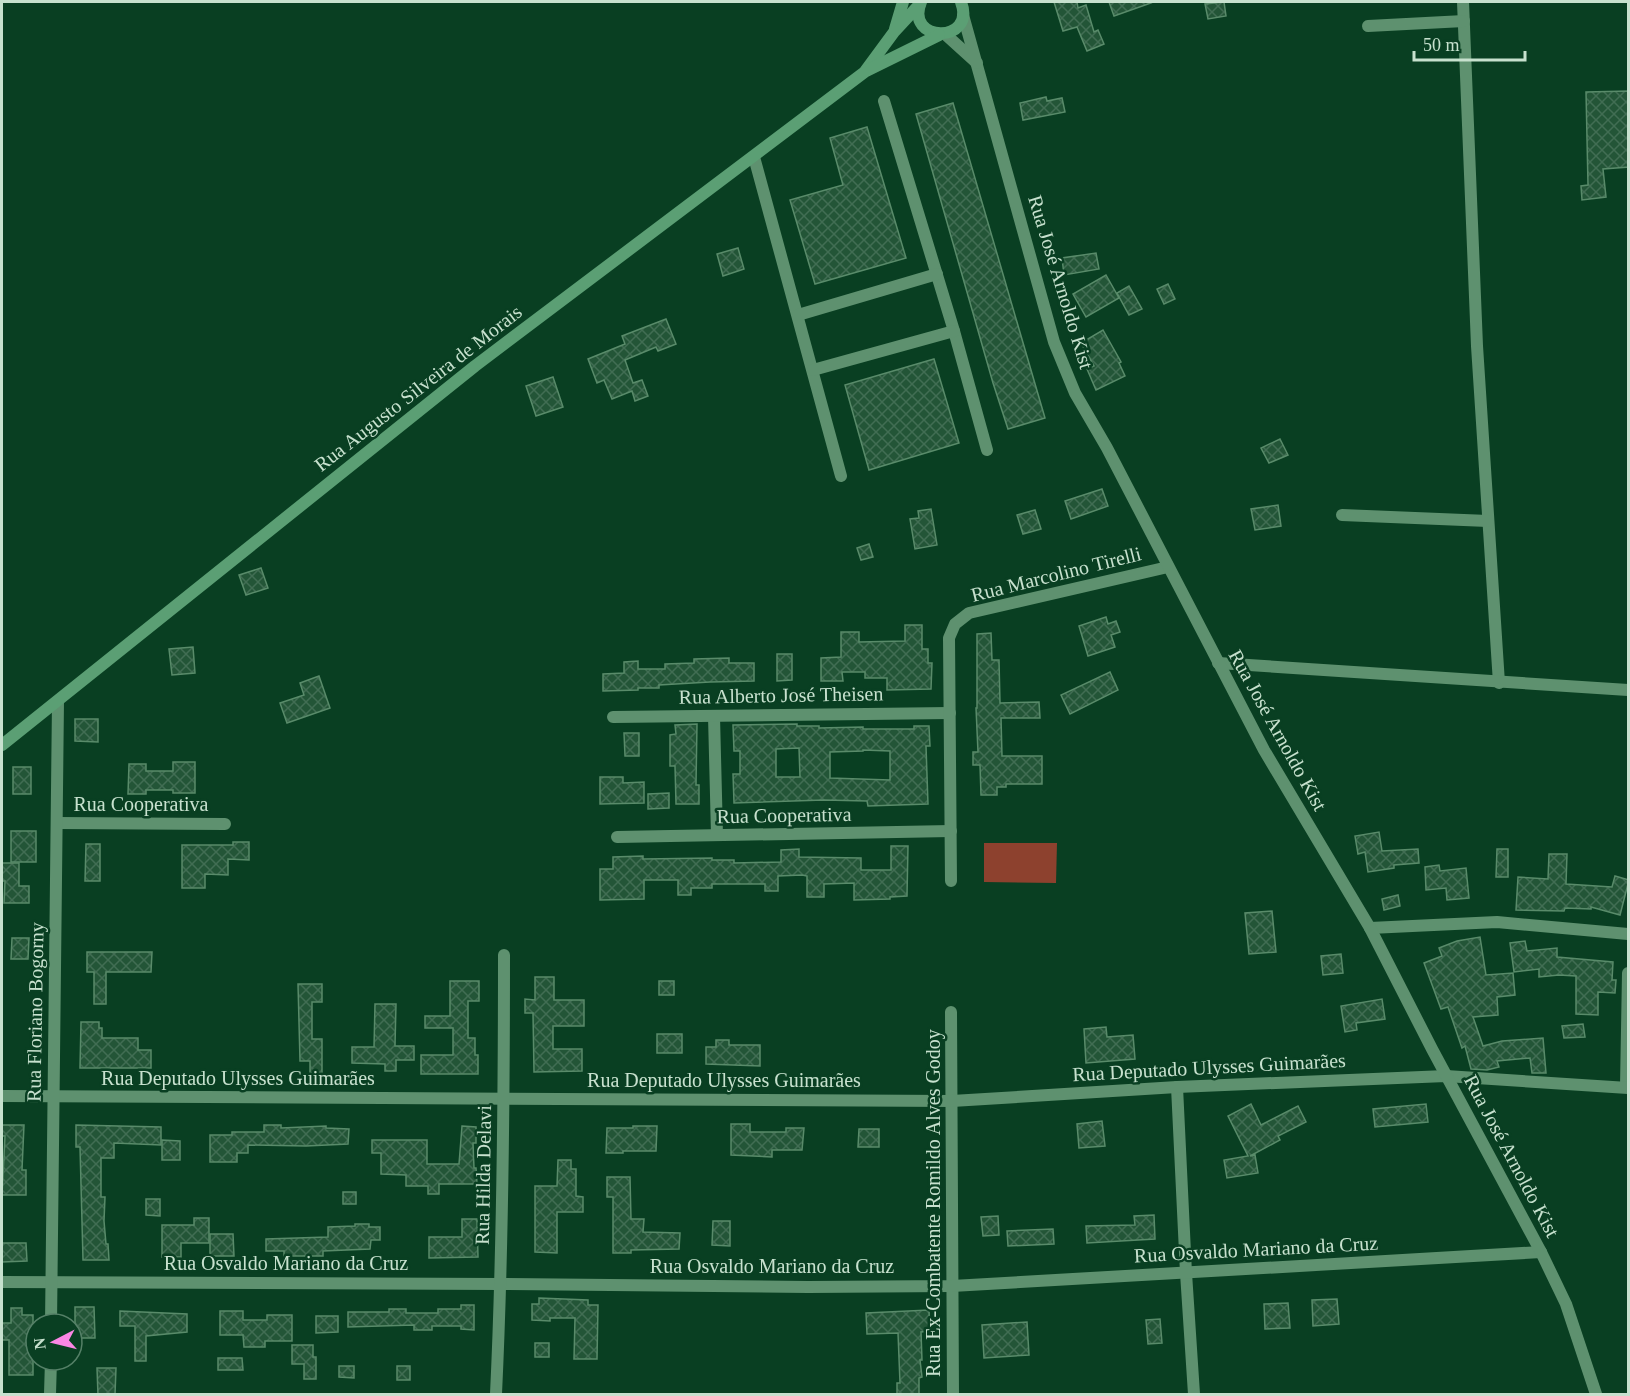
<svg xmlns="http://www.w3.org/2000/svg" width="1630" height="1396" font-family="'Times New Roman',serif">
<style>
.grass{fill:#8d412e}
.building{fill:url(#building-cross-hatch);stroke:#598b6a;stroke-width:1.5;fill-rule:evenodd}
.lines{fill:none;stroke-linecap:round;stroke-linejoin:round}
.minor{stroke:#5e916f;stroke-width:12}
.tertiary{stroke:#5e916f;stroke-width:12}
.secondary{stroke:#5b9f74;stroke-width:12}
.labels{text-anchor:middle;dominant-baseline:central;stroke-width:5;stroke-linejoin:round;paint-order:stroke}
.street-label{font-size:20px;fill:#c7e1ce;stroke:#093f22}
</style>
<defs>
<pattern id="building-cross-hatch" width="8" height="8" patternUnits="userSpaceOnUse" patternTransform="scale(1.5)"><rect width="8" height="8" fill="#235537"/><path d="M0 0l8 8M0 8l8-8" fill="none" stroke="#416d53"/></pattern>
</defs>
<rect width="100%" height="100%" fill="#093f22"/>
<polygon class="grass" points="984,843 1057,843 1056,883 984,882"/>
<g class="building">
<polygon points="1054,2 1077,2 1078,8 1086,5 1094,32 1098,30 1104,44 1087,51 1077,27 1063,31"/>
<polygon points="1109,2 1150,2 1151,3 1114,16"/>
<polygon points="1224,2 1226,16 1208,19 1205,4"/>
<polygon points="1629,91 1629,167 1603,169 1606,197 1582,200 1581,186 1588,185 1586,92"/>
<polygon points="1046,97 1047,101 1062,98 1065,112 1023,120 1020,103"/>
<polygon points="953,103 1045,418 1008,429 993,383 916,114"/>
<polygon points="867,127 906,258 815,284 790,200 843,185 830,138"/>
<polygon points="738,248 744,269 723,276 717,254"/>
<polygon points="1096,253 1099,269 1064,275 1062,258"/>
<polygon points="1106,275 1119,298 1086,317 1073,294"/>
<polygon points="1168,284 1175,299 1164,304 1157,289"/>
<polygon points="1129,286 1142,309 1129,315 1117,293"/>
<polygon points="666,319 676,344 658,351 656,347 625,360 633,383 642,380 648,396 635,401 632,391 612,399 604,380 597,383 588,359 625,344 622,336"/>
<polygon points="1103,330 1121,362 1119,363 1125,376 1096,390 1087,369 1094,366 1081,343"/>
<polygon points="934,359 959,443 869,470 845,385"/>
<polygon points="553,377 563,407 536,416 526,386"/>
<polygon points="1280,439 1288,455 1269,463 1261,448"/>
<polygon points="1102,489 1108,506 1071,519 1065,501"/>
<polygon points="1278,505 1281,526 1255,530 1251,509"/>
<polygon points="931,509 937,545 915,549 910,519 919,518 918,511"/>
<polygon points="1035,510 1041,529 1023,534 1017,515"/>
<polygon points="869,544 873,557 861,560 857,548"/>
<polygon points="261,568 268,588 246,595 239,575"/>
<polygon points="1106,617 1108,624 1116,621 1120,632 1111,635 1115,647 1088,656 1079,626"/>
<polygon points="905,625 922,625 922,649 928,649 928,663 932,663 931,689 887,690 887,678 865,678 865,672 842,672 843,681 821,681 821,658 841,657 841,632 859,632 859,642 905,641"/>
<polygon points="991,633 992,660 999,660 1000,703 1039,702 1040,718 1001,718 1002,756 1042,756 1042,784 1006,784 1006,787 997,787 997,795 981,795 980,765 973,765 973,752 978,752 976,708 977,708 977,634"/>
<polygon points="193,647 195,673 172,675 169,649"/>
<polygon points="777,654 792,654 792,680 777,681"/>
<polygon points="729,658 729,663 754,663 754,681 710,682 659,685 659,688 638,688 638,690 603,691 603,674 624,673 624,662 638,661 638,669 665,669 665,664 694,663 694,659"/>
<polygon points="1110,672 1118,690 1070,714 1061,695"/>
<polygon points="319,676 330,708 287,723 280,703 304,695 300,683"/>
<polygon points="75,719 98,719 98,742 75,741"/>
<polygon points="697,724 696,785 699,785 699,804 676,804 675,766 670,766 670,735 676,734 675,725"/>
<path d="M 797,724 L 797,726 L 819,726 L 819,728 L 863,727 L 863,729 L 914,729 L 914,726 L 929,726 L 930,746 L 926,746 L 928,804 L 868,806 L 867,801 L 824,800 L 734,803 L 733,774 L 740,774 L 740,751 L 734,751 L 733,725 ZM 799,748 L 800,777 L 776,777 L 776,749 ZM 863,750 L 890,751 L 890,780 L 830,778 L 830,752 L 863,751 Z"/>
<polygon points="624,733 639,733 639,756 625,756"/>
<polygon points="173,762 195,762 195,793 173,793 173,790 146,790 146,794 128,794 129,764 146,764 146,771 173,771"/>
<rect x="13" y="767" width="18" height="27"/>
<polygon points="600,777 623,777 623,783 644,782 644,803 600,804"/>
<polygon points="669,793 669,808 648,809 648,794"/>
<rect x="11" y="831" width="25" height="31"/>
<polygon points="1379,832 1382,851 1418,849 1419,863 1394,865 1394,868 1368,872 1365,852 1358,854 1355,836"/>
<polygon points="233,842 249,842 249,860 228,859 228,875 205,874 205,888 182,888 182,845 233,845"/>
<polygon points="86,844 100,844 100,881 85,881"/>
<polygon points="891,846 908,846 907,896 890,897 890,899 854,900 854,883 824,884 824,897 807,897 807,876 802,875 778,876 778,891 765,891 765,884 712,884 712,888 691,888 691,895 678,895 678,880 644,880 644,899 600,900 600,869 613,869 613,857 643,856 643,859 712,858 712,860 734,860 734,863 781,862 781,850 799,849 799,857 861,858 861,870 891,870"/>
<polygon points="1497,849 1508,849 1508,877 1496,877"/>
<polygon points="1549,854 1567,854 1566,884 1612,887 1615,876 1629,880 1620,915 1591,907 1591,909 1565,908 1564,911 1516,910 1518,877 1548,879"/>
<polygon points="2,863 19,863 19,886 29,886 29,903 4,903 5,881 2,881"/>
<polygon points="1439,865 1440,871 1466,868 1469,898 1447,900 1446,888 1426,890 1425,867"/>
<polygon points="1398,895 1400,906 1384,910 1382,899"/>
<polygon points="1272,911 1276,952 1249,954 1245,913"/>
<polygon points="1480,937 1486,975 1513,973 1515,995 1497,997 1498,1015 1473,1017 1483,1046 1502,1041 1543,1038 1546,1073 1532,1073 1530,1058 1497,1061 1499,1067 1487,1070 1471,1069 1465,1046 1462,1048 1448,1007 1441,1009 1424,963 1442,956 1439,948 1457,941"/>
<polygon points="12,938 29,938 28,959 11,959"/>
<polygon points="1525,941 1527,951 1557,948 1557,957 1613,962 1612,980 1616,980 1615,993 1598,992 1598,1015 1576,1014 1576,976 1559,975 1539,977 1539,969 1514,972 1510,943"/>
<polygon points="87,952 152,952 151,972 106,972 106,1004 94,1004 94,972 87,972"/>
<polygon points="1341,954 1343,973 1323,975 1321,956"/>
<polygon points="535,977 554,977 554,1000 584,1000 584,1026 553,1026 553,1049 582,1049 582,1071 534,1072 533,1013 525,1013 525,999 535,1000"/>
<polygon points="450,981 479,981 479,1001 468,1001 468,1038 475,1038 475,1055 478,1055 478,1074 421,1074 421,1055 453,1055 453,1028 425,1028 425,1016 450,1016"/>
<rect x="659" y="981" width="15" height="14"/>
<polygon points="298,984 322,984 322,1002 312,1002 312,1039 322,1039 322,1073 310,1073 310,1061 300,1061"/>
<polygon points="1382,999 1385,1019 1356,1023 1357,1030 1345,1032 1341,1006"/>
<polygon points="375,1004 396,1004 395,1046 414,1046 414,1060 396,1060 396,1071 385,1071 385,1064 352,1063 352,1047 374,1047"/>
<polygon points="81,1022 99,1022 99,1028 102,1028 102,1038 138,1038 138,1050 151,1050 151,1068 80,1068"/>
<polygon points="1583,1024 1585,1037 1564,1038 1562,1026"/>
<polygon points="1106,1027 1107,1037 1133,1035 1135,1059 1086,1063 1084,1029"/>
<rect x="657" y="1034" width="25" height="19"/>
<polygon points="716,1040 729,1040 729,1045 760,1045 760,1066 706,1064 706,1047 716,1047"/>
<polygon points="1251,1104 1261,1125 1298,1106 1306,1122 1278,1136 1280,1140 1250,1156 1255,1155 1258,1173 1227,1178 1224,1160 1248,1156 1228,1116"/>
<polygon points="1426,1104 1428,1122 1375,1127 1373,1109"/>
<polygon points="1102,1121 1105,1146 1079,1148 1077,1124"/>
<polygon points="731,1124 750,1124 750,1132 786,1132 786,1128 804,1128 802,1150 772,1150 772,1157 731,1155"/>
<polygon points="2,1125 24,1125 22,1170 26,1170 26,1195 2,1195 5,1136 2,1136"/>
<polygon points="76,1125 161,1127 161,1145 114,1143 114,1158 101,1158 101,1197 105,1197 104,1221 106,1244 108,1244 109,1260 83,1260 80,1147 76,1147"/>
<polygon points="264,1125 281,1125 281,1128 326,1126 326,1128 349,1129 348,1144 306,1146 248,1145 248,1153 237,1153 237,1162 210,1162 210,1135 232,1135 232,1132 264,1132"/>
<polygon points="462,1126 476,1127 476,1143 473,1143 474,1168 476,1168 477,1184 439,1184 439,1194 428,1194 428,1186 406,1186 406,1175 381,1174 381,1153 372,1153 372,1140 427,1140 427,1164 459,1164"/>
<polygon points="633,1126 657,1126 656,1151 623,1151 623,1153 606,1153 607,1128 633,1128"/>
<polygon points="859,1129 879,1129 879,1147 858,1147"/>
<polygon points="162,1140 180,1141 180,1160 162,1160"/>
<polygon points="558,1160 571,1160 571,1169 576,1169 576,1196 583,1197 583,1212 557,1212 557,1253 535,1252 535,1186 557,1186"/>
<polygon points="607,1177 630,1177 631,1219 644,1219 643,1232 680,1233 679,1249 631,1250 631,1253 613,1253 613,1197 607,1197"/>
<rect x="343" y="1192" width="13" height="12"/>
<polygon points="146,1199 160,1199 160,1216 146,1215"/>
<polygon points="1154,1215 1155,1239 1087,1243 1086,1226 1135,1225 1134,1216"/>
<polygon points="998,1216 999,1235 983,1236 981,1217"/>
<polygon points="194,1218 209,1218 209,1243 181,1243 181,1257 162,1257 162,1225 194,1225"/>
<polygon points="462,1219 477,1219 478,1257 429,1258 429,1237 462,1237"/>
<polygon points="713,1221 730,1221 730,1246 712,1245"/>
<polygon points="355,1224 369,1224 369,1227 380,1227 380,1240 371,1240 370,1249 323,1251 323,1256 284,1256 284,1251 266,1251 266,1239 328,1237 328,1227 355,1226"/>
<polygon points="1053,1229 1054,1244 1008,1246 1007,1231"/>
<polygon points="210,1234 233,1234 234,1256 210,1256"/>
<polygon points="2,1243 26,1243 27,1261 2,1262"/>
<polygon points="539,1298 588,1300 588,1305 598,1305 597,1359 574,1359 575,1318 550,1318 550,1321 532,1320 532,1304 539,1304"/>
<polygon points="1337,1299 1339,1324 1313,1326 1312,1300"/>
<polygon points="1288,1303 1290,1328 1265,1329 1264,1304"/>
<polygon points="461,1305 474,1305 474,1330 461,1329 461,1326 432,1326 432,1330 414,1330 414,1325 348,1327 348,1312 389,1312 389,1309 406,1309 406,1313 438,1313 438,1309 461,1309"/>
<polygon points="75,1307 94,1307 95,1338 75,1338"/>
<polygon points="11,1308 22,1308 22,1315 33,1315 33,1375 9,1375 9,1340 2,1340 2,1323 11,1323"/>
<polygon points="929,1310 930,1331 921,1332 922,1360 920,1360 922,1377 919,1378 919,1395 897,1395 897,1383 900,1383 898,1333 867,1334 866,1313"/>
<polygon points="120,1311 187,1314 187,1332 146,1336 146,1361 135,1361 135,1326 120,1326"/>
<polygon points="220,1311 243,1311 243,1320 267,1320 267,1315 292,1315 292,1341 265,1341 265,1347 244,1347 243,1335 220,1335"/>
<polygon points="316,1316 338,1316 338,1332 316,1333"/>
<polygon points="1160,1319 1162,1343 1148,1344 1146,1320"/>
<polygon points="1027,1322 1029,1355 984,1358 982,1325"/>
<rect x="535" y="1343" width="14" height="14"/>
<polygon points="292,1345 313,1345 313,1357 316,1357 316,1379 304,1379 304,1364 292,1364"/>
<polygon points="218,1358 242,1358 243,1370 218,1370"/>
<polygon points="339,1366 354,1366 354,1378 339,1377"/>
<rect x="397" y="1366" width="13" height="14"/>
<polygon points="97,1368 116,1368 115,1395 98,1395"/>
</g>
<g class="lines">
<g class="minor">
<polyline points="1463,2 1477,346 1499,683"/>
<polyline points="1368,26 1464,21"/>
<polyline points="884,101 954,331 987,450"/>
<polyline points="754,157 841,476"/>
<polyline points="798,315 937,274"/>
<polyline points="813,370 954,331"/>
<polyline points="1342,515 1488,521"/>
<polyline points="1218,663 1628,690"/>
<polyline points="714,716 717,835"/>
<polyline points="613,717 950,713"/>
<polyline points="57,823 225,824"/>
<polyline points="617,837 951,831"/>
<polyline points="951,881 949,638 955,624 969,613 1168,567"/>
<polyline points="1370,928 1497,922 1628,934"/>
<polyline points="951,1012 953,1394"/>
<polyline points="1177,1087 1186,1273 1194,1394"/>
<polyline points="1626,1087 1628,973"/>
<polyline points="2,1096 952,1101 1177,1087 1446,1076 1628,1088"/>
<polyline points="2,1282 501,1284 808,1287 952,1286 1541,1252"/>
<polyline points="51,1324 58,701"/>
<polyline points="50,1394 51,1360"/>
<path d="M 496,1394 C 503,1248 504,1102 504,955"/>
</g>
<g class="tertiary">
<polyline points="963,15 1054,342 1075,393 1107,448 1264,750 1370,928 1432,1049 1541,1252 1566,1304 1596,1394"/>
<polyline points="945,34 977,63"/>
</g>
<g class="secondary">
<path d="M 921,2 C 904,43 977,44 961,2"/>
<polyline points="895,29 903,2"/>
<polyline points="866,70 894,32 920,4"/>
<polyline points="2,745 475,366 866,71 939,35"/>
</g>
</g>
<g class="labels">
<g class="street-label">
<text transform="translate(1061 282) rotate(73)">Rua José Arnoldo Kist</text>
<text transform="translate(418 388) rotate(-38)">Rua Augusto Silveira de Morais</text>
<text transform="translate(1056 574) rotate(-14)">Rua Marcolino Tirelli</text>
<text transform="translate(781 695) rotate(-1)">Rua Alberto José Theisen</text>
<text transform="translate(1278 730) rotate(61)">Rua José Arnoldo Kist</text>
<text x="141" y="804">Rua Cooperativa</text>
<text transform="translate(784 815) rotate(-1)">Rua Cooperativa</text>
<text transform="translate(35 1012) rotate(-89)">Rua Floriano Bogorny</text>
<text transform="translate(1209 1067) rotate(-3)">Rua Deputado Ulysses Guimarães</text>
<text x="238" y="1078">Rua Deputado Ulysses Guimarães</text>
<text x="724" y="1080">Rua Deputado Ulysses Guimarães</text>
<text transform="translate(1512 1156) rotate(62)">Rua José Arnoldo Kist</text>
<text transform="translate(483 1175) rotate(-89)">Rua Hilda Delavi</text>
<text transform="translate(933 1203) rotate(-90)">Rua Ex-Combatente Romildo Alves Godoy</text>
<text transform="translate(1256 1249) rotate(-3)">Rua Osvaldo Mariano da Cruz</text>
<text x="286" y="1263">Rua Osvaldo Mariano da Cruz</text>
<text x="772" y="1266">Rua Osvaldo Mariano da Cruz</text>
</g>
</g>
<rect width="1630" height="1396" fill="none" stroke="#c7e1ce" stroke-width="6"/>
<g transform="translate(54 1342) rotate(263)"><circle r="28" fill="#093f22" stroke="#558067" stroke-width="1.5"/>
<path d="M0-4.5L10 22L0 15L-10 22Z" fill="#fb87e5"/>
<text y="-9" font-size="16" font-weight="bold" text-anchor="middle" fill="#c7e1ce">N</text>
</g>
<path d="M1414 51v9h111v-9" fill="none" stroke="#c7e1ce" stroke-width="3"/>
<text x="1423" y="51" font-size="18" fill="#c7e1ce" stroke="#093f22" stroke-width="4.5" paint-order="stroke">50 m</text>
</svg>
